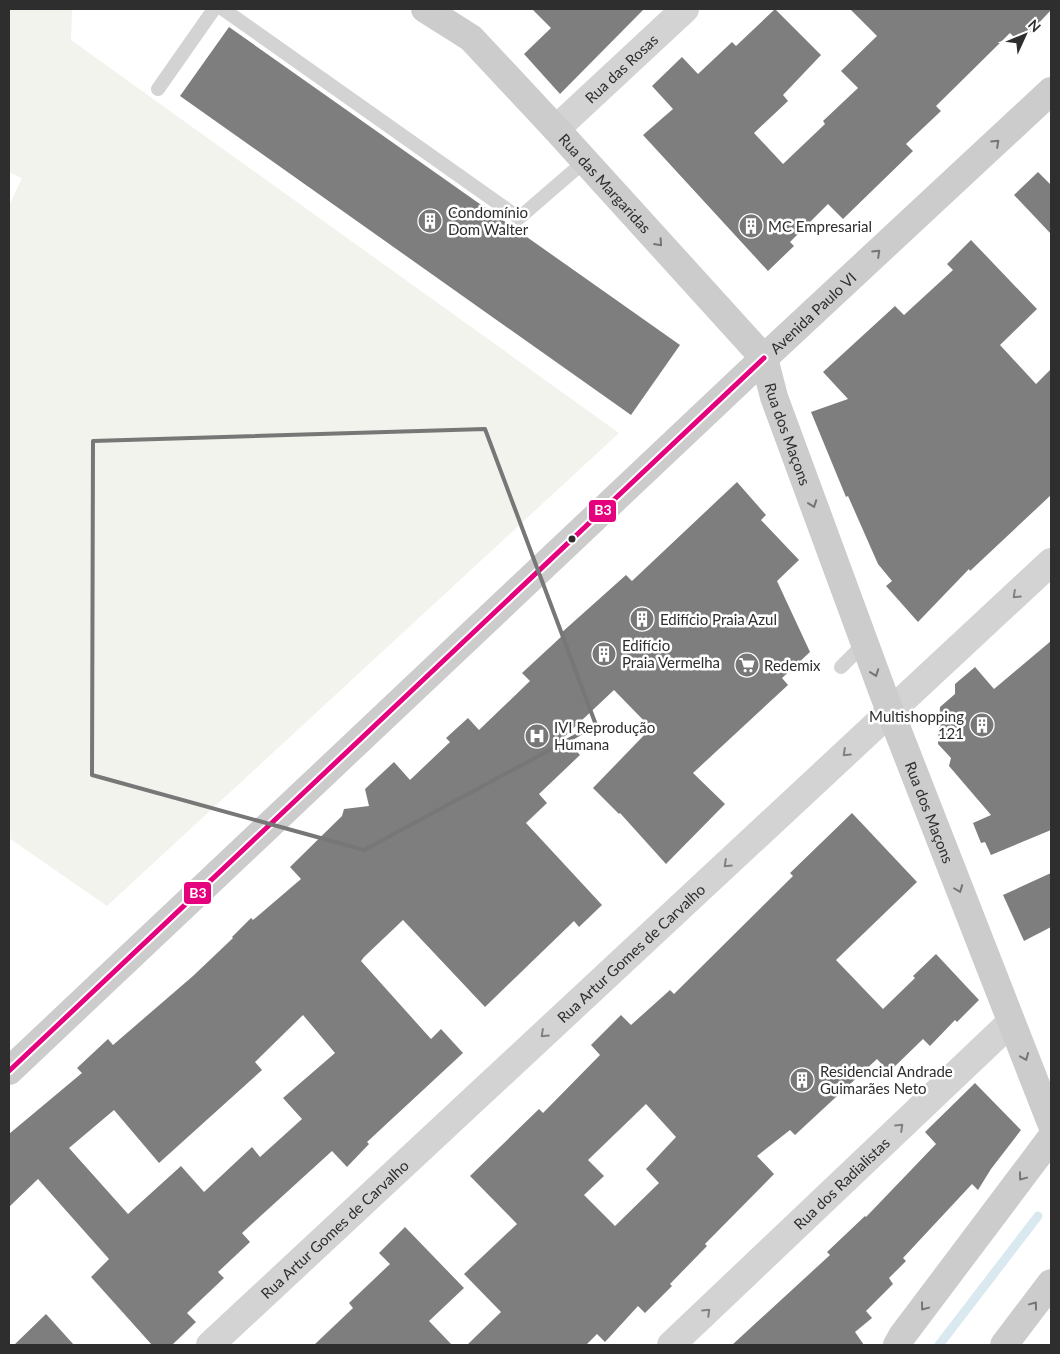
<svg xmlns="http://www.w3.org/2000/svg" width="1060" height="1354" font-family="Lato,sans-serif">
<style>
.green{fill:#f1f3ec}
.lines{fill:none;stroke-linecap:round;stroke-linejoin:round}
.stream{stroke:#dae9f0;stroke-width:9}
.building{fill:#7e7e7e;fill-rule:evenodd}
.lane{stroke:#d3d3d3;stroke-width:14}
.street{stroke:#d3d3d3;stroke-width:28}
.secondary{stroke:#ccc;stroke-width:28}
.bus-1-casing{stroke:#fff;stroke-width:9}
.bus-1{stroke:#e5007d;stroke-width:5}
.oneway{stroke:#757575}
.oneway2{stroke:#808080}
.marked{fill:none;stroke:#777;stroke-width:4;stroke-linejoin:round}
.bus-dot{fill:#2e2e2e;stroke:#fff;stroke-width:2}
.labels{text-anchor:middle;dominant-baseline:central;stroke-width:5;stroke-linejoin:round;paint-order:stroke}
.street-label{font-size:15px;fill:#2e2e2e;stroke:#fff}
.poi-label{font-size:15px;fill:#2e2e2e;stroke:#fff;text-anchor:start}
.line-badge{stroke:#fff;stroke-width:2}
.badge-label{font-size:14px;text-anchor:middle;font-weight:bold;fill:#fff}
</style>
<rect width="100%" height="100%" fill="#fff"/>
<polygon class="green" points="9,9 72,9 71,40 619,433 107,906 9,838 9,206 22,178 9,172"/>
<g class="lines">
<polyline class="stream" points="939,1345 1038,1216"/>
</g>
<g class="building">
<polygon points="532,9 644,9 560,94 524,54 551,28"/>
<polygon points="775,9 821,55 783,95 788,101 754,133 783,164 825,124 823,121 858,88 841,71 877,36 850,9 1051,10 1020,43 1010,33 936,106 941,111 906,144 913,151 843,219 828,204 790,242 794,246 768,271 643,135 673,109 652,86 682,57 698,74 732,42 736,46"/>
<polygon points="229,27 680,345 631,415 180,96"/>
<polygon points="1038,172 1051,185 1051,234 1014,195"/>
<polygon points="971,240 1037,309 1000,345 1036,384 1051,369 1051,495 970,571 969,569 918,622 886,586 892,581 878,564 848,496 846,497 811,412 848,399 823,372 895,306 904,315 953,270 947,264"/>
<path d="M 737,482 L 766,515 L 761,520 L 799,560 L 777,581 L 810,652 L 782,678 L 788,685 L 693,773 L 725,804 L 666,864 L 620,813 L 619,814 L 593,788 L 651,728 L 614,690 L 564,737 L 580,755 L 539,794 L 547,803 L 526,823 L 602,905 L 579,927 L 574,921 L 485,1007 L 403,920 L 364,957 L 361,961 L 431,1039 L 441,1029 L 463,1053 L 367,1142 L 369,1144 L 347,1167 L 332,1151 L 242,1233 L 250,1242 L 218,1272 L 224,1278 L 187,1313 L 196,1322 L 172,1345 L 152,1345 L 91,1277 L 109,1259 L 38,1179 L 9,1207 L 9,1134 L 82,1073 L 77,1068 L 108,1039 L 113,1045 L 193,976 L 233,938 L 232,937 L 251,918 L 253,920 L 301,879 L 290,867 L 342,816 L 344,809 L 369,806 L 365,789 L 394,762 L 410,780 L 450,742 L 446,738 L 468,718 L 479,730 L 530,681 L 522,673 L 562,636 L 560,634 L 626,575 L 632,581 ZM 303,1015 L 335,1053 L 283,1098 L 302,1119 L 260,1157 L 252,1147 L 204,1192 L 181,1166 L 128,1214 L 69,1148 L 114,1110 L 159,1163 L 262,1070 L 255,1062 Z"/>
<polygon points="1051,641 1051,830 991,855 985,842 981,843 973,823 991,815 949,766 951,758 938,744 940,707 955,694 955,684 975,667 994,689"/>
<path d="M 852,813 L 917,882 L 836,960 L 883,1009 L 915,978 L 913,976 L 936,954 L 979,1000 L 957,1022 L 955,1020 L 930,1046 L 923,1039 L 889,1072 L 877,1059 L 795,1135 L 790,1130 L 757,1156 L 774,1174 L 705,1244 L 707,1246 L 670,1284 L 672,1286 L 645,1313 L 638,1306 L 605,1342 L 597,1334 L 586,1345 L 467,1345 L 501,1312 L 464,1274 L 517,1224 L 470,1176 L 539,1109 L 543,1113 L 600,1055 L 591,1045 L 621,1015 L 631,1025 L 670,990 L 674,994 L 793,876 L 790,873 ZM 646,1104 L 676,1137 L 646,1169 L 659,1183 L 615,1226 L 584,1195 L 604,1176 L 588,1160 Z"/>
<polygon points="1051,873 1051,927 1024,941 1003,895"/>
<polygon points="975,1083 1021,1130 991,1169 978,1190 972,1184 903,1258 906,1261 889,1278 893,1284 866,1311 872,1318 855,1332 864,1345 732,1345 830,1255 827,1252 865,1216 866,1217 936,1144 925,1132"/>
<polygon points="405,1227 464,1288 429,1321 452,1345 314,1345 353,1308 349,1303 390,1264 379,1253"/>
<polygon points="46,1314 74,1345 14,1345"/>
</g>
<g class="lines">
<g class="lane">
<polyline points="223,9 519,218 585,161"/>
<polyline points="158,89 214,9"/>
<polyline points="841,667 865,643"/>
</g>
<g class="street">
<path id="s1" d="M 556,129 L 685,9"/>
<path id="s2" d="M 210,1345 L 1051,562"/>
<path id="s3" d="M 671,1345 L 1011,1022"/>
</g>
<g class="secondary">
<path id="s4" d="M 425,9 L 471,38 L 556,129 L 764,358 L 774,397 L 883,693 L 1051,1123"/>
<path id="s5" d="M 9,1071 L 764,358 L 1051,91"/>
<polyline points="897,1345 902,1336 1051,1138"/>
<polyline points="1004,1345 1051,1283"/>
</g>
<defs>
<polyline id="bus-1" points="9,1071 764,358"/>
</defs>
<use href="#bus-1" class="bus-1-casing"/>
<use href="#bus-1" class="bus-1"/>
</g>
<defs><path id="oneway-chevron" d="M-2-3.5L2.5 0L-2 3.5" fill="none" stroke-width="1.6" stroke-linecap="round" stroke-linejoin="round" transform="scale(1.25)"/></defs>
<g class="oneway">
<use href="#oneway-chevron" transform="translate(996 143) rotate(-43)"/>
<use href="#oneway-chevron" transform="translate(659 243) rotate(48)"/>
<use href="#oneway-chevron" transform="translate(877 253) rotate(-43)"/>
<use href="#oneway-chevron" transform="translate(813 504) rotate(70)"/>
<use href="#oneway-chevron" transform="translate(875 673) rotate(70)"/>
<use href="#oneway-chevron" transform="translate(959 889) rotate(69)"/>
<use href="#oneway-chevron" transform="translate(1025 1057) rotate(68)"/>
<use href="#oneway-chevron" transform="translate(1022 1177) rotate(127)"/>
<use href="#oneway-chevron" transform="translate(1034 1305) rotate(-53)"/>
<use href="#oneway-chevron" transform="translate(924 1307) rotate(127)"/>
</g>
<g class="oneway2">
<use href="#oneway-chevron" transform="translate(1016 595) rotate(137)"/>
<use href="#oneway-chevron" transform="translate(846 753) rotate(137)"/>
<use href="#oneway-chevron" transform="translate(727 864) rotate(137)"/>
<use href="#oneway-chevron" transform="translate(544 1034) rotate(137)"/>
<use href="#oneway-chevron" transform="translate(900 1127) rotate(-44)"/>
<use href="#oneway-chevron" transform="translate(707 1312) rotate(-44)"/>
</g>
<path class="marked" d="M 485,429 L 596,725 L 364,850 L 92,775 L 93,441 Z"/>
<defs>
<symbol id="building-disc" viewBox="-11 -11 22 22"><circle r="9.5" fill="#777" stroke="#fff"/><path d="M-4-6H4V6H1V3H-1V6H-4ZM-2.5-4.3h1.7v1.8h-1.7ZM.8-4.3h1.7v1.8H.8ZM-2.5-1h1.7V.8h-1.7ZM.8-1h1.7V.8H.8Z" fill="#fff"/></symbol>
<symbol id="supermarket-disc" viewBox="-11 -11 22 22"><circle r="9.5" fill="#777" stroke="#fff"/><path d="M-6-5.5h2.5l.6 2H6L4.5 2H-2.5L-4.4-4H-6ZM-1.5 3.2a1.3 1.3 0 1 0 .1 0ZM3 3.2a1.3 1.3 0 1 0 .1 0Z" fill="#fff"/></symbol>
<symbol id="hospital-disc" viewBox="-11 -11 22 22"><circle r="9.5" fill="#777" stroke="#fff"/><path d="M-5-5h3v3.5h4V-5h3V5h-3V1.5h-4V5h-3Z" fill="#fff"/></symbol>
</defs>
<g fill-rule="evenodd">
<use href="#building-disc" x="416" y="207" width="28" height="28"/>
<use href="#building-disc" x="737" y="212" width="28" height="28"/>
<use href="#building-disc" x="628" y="605" width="28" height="28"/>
<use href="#building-disc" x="590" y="640" width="28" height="28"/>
<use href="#supermarket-disc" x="733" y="651" width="28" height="28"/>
<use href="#building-disc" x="968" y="711" width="28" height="28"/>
<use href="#hospital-disc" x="523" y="722" width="28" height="28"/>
<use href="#building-disc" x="788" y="1066" width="28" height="28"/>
</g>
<circle class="bus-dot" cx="572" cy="539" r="4.5"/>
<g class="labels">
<g class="street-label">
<text stroke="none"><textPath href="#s1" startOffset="89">Rua das Rosas</textPath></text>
<text stroke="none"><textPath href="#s4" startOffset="252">Rua das Margaridas</textPath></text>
<text stroke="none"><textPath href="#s5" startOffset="1105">Avenida Paulo VI</textPath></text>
<text stroke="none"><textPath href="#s4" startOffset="568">Rua dos Maçons</textPath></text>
<text stroke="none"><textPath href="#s4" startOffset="972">Rua dos Maçons</textPath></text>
<text stroke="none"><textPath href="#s2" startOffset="575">Rua Artur Gomes de Carvalho</textPath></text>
<text stroke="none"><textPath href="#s3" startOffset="235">Rua dos Radialistas</textPath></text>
<text stroke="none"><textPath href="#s2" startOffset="170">Rua Artur Gomes de Carvalho</textPath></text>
</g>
<g class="poi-label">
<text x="448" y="212">Condomínio<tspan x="448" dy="17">Dom Walter</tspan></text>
<text x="768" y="226">MC Empresarial</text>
<text x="660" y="619">Edifício Praia Azul</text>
<text x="622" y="645">Edifício<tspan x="622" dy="17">Praia Vermelha</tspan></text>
<text x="764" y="665">Redemix</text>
<text x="964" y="716" text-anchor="end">Multishopping<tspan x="964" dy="17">121</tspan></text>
<text x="554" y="727">IVI Reprodução<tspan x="554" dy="17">Humana</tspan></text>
<text x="820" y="1071">Residencial Andrade<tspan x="820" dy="17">Guimarães Neto</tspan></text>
</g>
</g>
<g class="line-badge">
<rect x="588" y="499" width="29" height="24" rx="5" fill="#e5007d"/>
<rect x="183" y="881" width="29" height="24" rx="5" fill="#e5007d"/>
</g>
<g class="badge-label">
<text x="603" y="515">B3</text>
<text x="198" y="898">B3</text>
</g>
<rect width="1060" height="1354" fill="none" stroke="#2e2e2e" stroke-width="20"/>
<g transform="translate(1025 35) rotate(46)" stroke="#ffffff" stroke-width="4" paint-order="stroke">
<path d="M0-4L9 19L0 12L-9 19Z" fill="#2e2e2e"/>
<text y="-8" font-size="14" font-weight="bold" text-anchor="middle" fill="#2e2e2e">N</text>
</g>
</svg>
